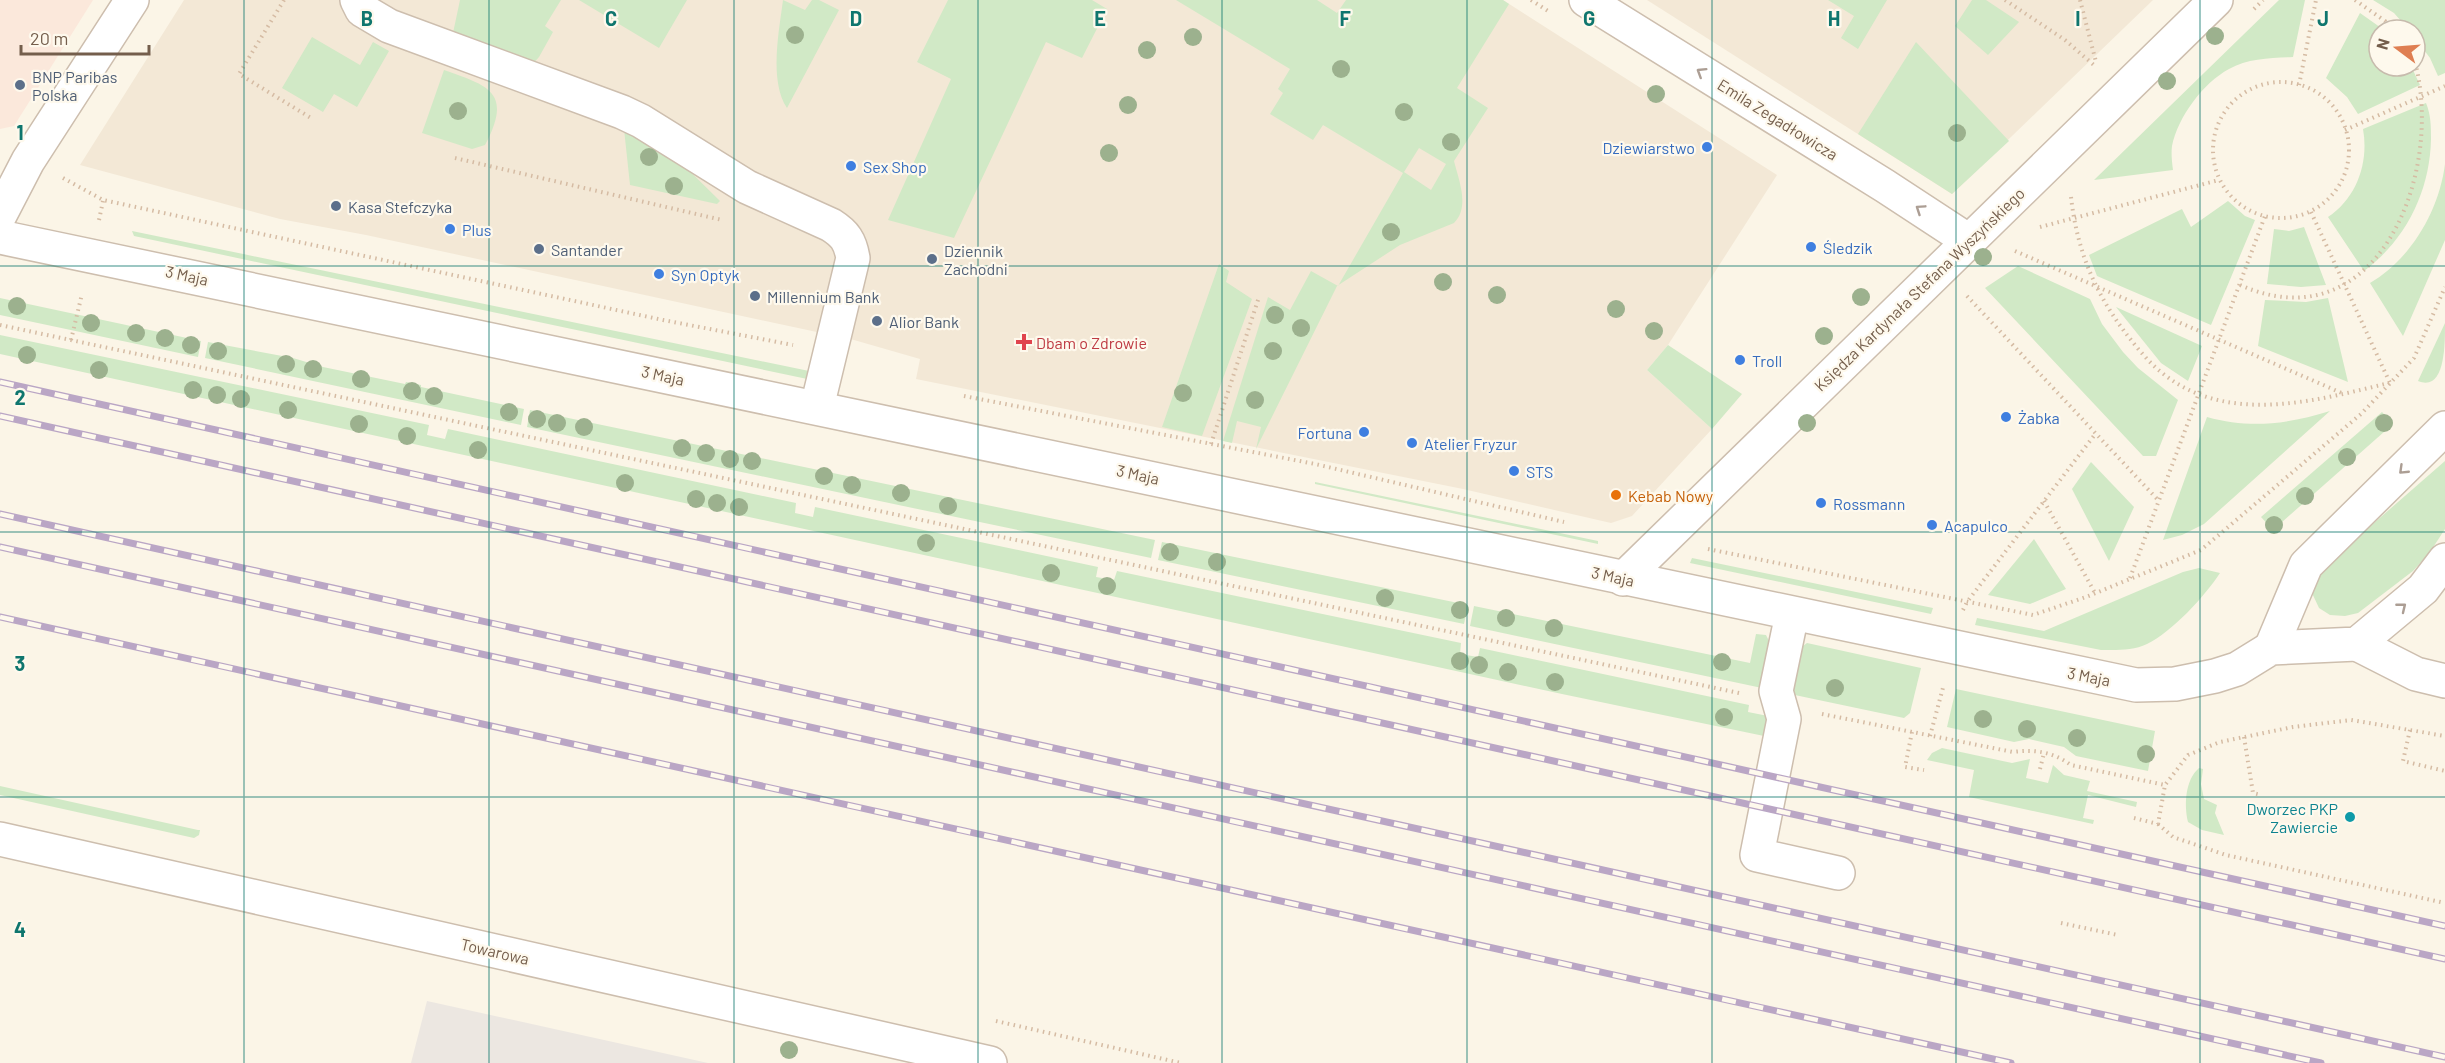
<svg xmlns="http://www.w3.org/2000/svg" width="2445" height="1063" font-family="Barlow,sans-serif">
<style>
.residential{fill:#f3e8d6}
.commercial{fill:#fbe8db}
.industrial{fill:#ece7e1}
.green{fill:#d1e9c6;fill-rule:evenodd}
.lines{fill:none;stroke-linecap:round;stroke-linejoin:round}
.minor-casing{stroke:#cdbeae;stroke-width:36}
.path{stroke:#d5bba3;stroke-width:4;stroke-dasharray:1.5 4.5;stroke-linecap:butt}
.minor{stroke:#fff;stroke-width:33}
.rail-casing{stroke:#baa6c5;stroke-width:7}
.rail{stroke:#fef9ed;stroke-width:4.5;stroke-dasharray:14;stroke-linecap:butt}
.tree{fill:#9cb18e}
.oneway{stroke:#ac9e94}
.grid{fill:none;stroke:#0f766e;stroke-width:1.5;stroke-opacity:0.55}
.service-dot{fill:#5c6f8a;stroke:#fef9ed;stroke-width:2}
.shop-dot{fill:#3f7fe0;stroke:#fef9ed;stroke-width:2}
.health-dot{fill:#e0444e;stroke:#fef9ed;stroke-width:2}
.food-dot{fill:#e8710a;stroke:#fef9ed;stroke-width:2}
.culture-dot{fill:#0f9aa8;stroke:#fef9ed;stroke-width:2}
.labels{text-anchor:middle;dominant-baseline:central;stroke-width:4.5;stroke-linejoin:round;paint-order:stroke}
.service-label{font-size:16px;fill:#4e5e75;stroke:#fef9ed;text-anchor:start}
.street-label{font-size:16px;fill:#745e4c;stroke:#fef9ed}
.shop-label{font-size:16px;fill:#366cbe;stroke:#fef9ed;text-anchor:start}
.health-label{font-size:16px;fill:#be3a42;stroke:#fef9ed;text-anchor:start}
.food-label{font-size:16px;fill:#c56008;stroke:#fef9ed;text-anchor:start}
.culture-label{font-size:16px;fill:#0d838f;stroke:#fef9ed;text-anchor:end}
.grid-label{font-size:20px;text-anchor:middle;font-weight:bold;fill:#0f766e;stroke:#fef9ed;stroke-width:4.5;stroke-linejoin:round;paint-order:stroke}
</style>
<rect width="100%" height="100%" fill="#fbf5e7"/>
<g class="residential">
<polygon points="184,0 1503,0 1777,175 1668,345 1647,370 1712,429 1632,516 1611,523 1463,489 916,379 920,359 854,340 366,235 280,219 80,165"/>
<polygon points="1647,0 2153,0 1952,194"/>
</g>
<polygon class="commercial" points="0,0 93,0 14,126 0,129"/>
<polygon class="industrial" points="427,1001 708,1063 411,1063"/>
<g class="green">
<polygon points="460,0 561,0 545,26 553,32 539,57 531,66 453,33"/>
<polygon points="579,0 687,0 659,48"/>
<path d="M 783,0 L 805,10 L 812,0 L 819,0 L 839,10 L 787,108 C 769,81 779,31 783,0 Z"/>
<polygon points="948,0 1092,0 1107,9 1082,58 1046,42 954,238 888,220 951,79 917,62"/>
<path d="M 1176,0 L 1317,0 L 1337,13 L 1346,0 L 1503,0 L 1509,4 L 1457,88 L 1488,108 L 1454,161 C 1459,181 1470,207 1454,223 L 1400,245 L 1337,286 L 1256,449 L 1261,427 L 1237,421 L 1232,443 L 1223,441 L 1268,297 L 1290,310 L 1311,271 L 1338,286 L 1403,173 L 1323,125 L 1313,140 L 1270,114 L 1283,93 L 1278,89 L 1290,69 ZM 1419,148 L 1446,164 L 1431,190 L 1404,172 Z"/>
<polygon points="1828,0 1887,0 1858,49 1841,38 1854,16"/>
<polygon points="1972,0 1986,0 2019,22 1988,55 1955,26"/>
<path d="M 2279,0 L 2305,0 L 2293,57 C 2272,58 2248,58 2229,69 C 2203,83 2178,117 2172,146 C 2171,154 2172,162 2173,170 L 2094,180 Z"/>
<polygon points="2373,0 2445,0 2445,73 2438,76 2430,58 2415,38 2415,30 2409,30 2394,13"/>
<polygon points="2360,13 2384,30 2379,30 2379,66 2411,66 2420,85 2358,114 2347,97 2326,78"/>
<polygon points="312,37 360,65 373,42 389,51 357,107 334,94 323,112 282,88"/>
<polygon points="1916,42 2009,141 1952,194 1858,134"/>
<path d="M 444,70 C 489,86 513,92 485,145 L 472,149 L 422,133 Z"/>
<path d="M 2426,103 C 2431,115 2431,127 2431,139 C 2430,191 2406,240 2364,271 L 2328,217 C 2357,198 2369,162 2363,129 Z"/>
<polygon points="624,129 659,141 720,201 717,204 630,185"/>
<path d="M 2445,164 L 2445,240 L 2403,336 L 2370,283 C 2411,259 2439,211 2445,164 Z"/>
<polygon points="2228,201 2245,216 2255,220 2211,325 2097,276 2089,255 2182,209 2191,227"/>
<polygon points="2304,227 2326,285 2301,287 2267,284 2274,229 2289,231"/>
<polygon points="132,231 814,372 812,380 134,236"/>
<polygon points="1219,264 1229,271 1226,282 1252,299 1202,436 1162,427"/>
<polygon points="2018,266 2090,299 2102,324 2123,352 2138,368 2178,400 2156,456 2143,456 1985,288"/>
<polygon points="0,298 201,341 198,357 0,315"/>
<polygon points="2328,298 2348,382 2258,346 2265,300 2306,302"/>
<polygon points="2116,307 2202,346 2188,381 2161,363"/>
<path d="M 2445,323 C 2445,346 2445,392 2418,381 Z"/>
<polygon points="0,335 429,425 427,435 445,439 448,429 796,503 795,513 813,517 815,507 1098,567 1096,577 1114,580 1117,571 1461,643 1460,654 1478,657 1480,648 1749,705 1748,712 1768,716 1764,736 1562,694 0,354"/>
<polygon points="208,342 293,358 323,367 405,384 406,382 421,385 421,387 524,409 521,425 205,358"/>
<polygon points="1668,345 1742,394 1712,429 1647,370"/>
<polygon points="530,410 1155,540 1151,558 527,427"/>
<path d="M 2330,411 L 2204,524 L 2182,535 L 2163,540 L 2207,417 C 2250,429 2288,424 2330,411 Z"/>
<polygon points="2382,412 2393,424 2273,530 2261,517"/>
<polygon points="2445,461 2445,529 2430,552 2413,571 2358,613 2345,616 2330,615 2319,608 2312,593 2319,571"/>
<polygon points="2091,462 2134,507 2109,561 2072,489"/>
<polygon points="1315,482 1598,541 1598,544 1315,484"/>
<polygon points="2034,539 2066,589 2030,604 1988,595"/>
<polygon points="1162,542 1468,605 1464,624 1158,560"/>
<polygon points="1692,558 1933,608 1931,614 1690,563"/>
<path d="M 2199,568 L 2220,573 C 2205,596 2172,632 2147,644 C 2133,651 2116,650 2101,650 L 1975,625 L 1977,618 L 2044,631 L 2183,572 Z"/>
<polygon points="1474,606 1750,663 1756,634 1766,635 1771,645 1762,688 1470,626"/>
<polygon points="1807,643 1921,668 1910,713 1904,718 1790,694 1799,649"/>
<polygon points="1956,689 2155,731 2148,771 2076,756 2064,747 2029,739 2014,742 1947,727"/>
<polygon points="1942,748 2012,763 2030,759 2026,778 2048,783 2053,765 2064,775 2090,781 2087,791 2137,802 2136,807 2088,795 2083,818 2094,820 2093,824 1969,797 1974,770 1927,760 1932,753"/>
<path d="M 2199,768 L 2203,769 L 2201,784 L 2204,799 L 2217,805 L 2215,813 L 2224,835 L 2202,830 L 2188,822 C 2184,805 2185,780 2199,768 Z"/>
<polygon points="0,786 198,830 200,830 199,835 194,838 0,795"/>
</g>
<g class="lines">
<defs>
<g id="minor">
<path d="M 357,0 L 362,10 L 389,26 L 622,112 L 641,121 L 747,187 L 831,225 C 845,234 850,241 853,258 L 817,407"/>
<polyline points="1586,0 1885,186 1969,241"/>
<polyline points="0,215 28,161 132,0"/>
<polyline points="0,237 2136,685 2175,684 2215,676 2237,669 2271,648 2357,644 2423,589 2445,560"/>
<polyline points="1623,579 2216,0"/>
<polyline points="1792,614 1776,691 1784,719 1757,855 1838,873"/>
<polyline points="2357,644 2416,674 2445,681"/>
<polyline points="2271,648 2306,565 2445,428"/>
<polyline points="0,839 990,1063"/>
</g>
</defs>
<use href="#minor" class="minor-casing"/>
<g class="path">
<polyline points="284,0 239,74 311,118"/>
<polyline points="1531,0 1548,11"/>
<polyline points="2005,0 2065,40 2095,66"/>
<polyline points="2080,0 2096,62"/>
<polyline points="2355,0 2385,21 2391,30"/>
<polyline points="2254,9 2263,0"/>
<circle cx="2281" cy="150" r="68"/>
<polyline points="2299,85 2316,0"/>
<polyline points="2345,130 2445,86"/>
<polyline points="455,158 722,220"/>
<polyline points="63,178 103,200 663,320 793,345"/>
<path d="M 2071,197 C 2077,249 2093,289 2124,331 C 2135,345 2147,361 2161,372 C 2226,426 2315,401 2389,383"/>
<polyline points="2311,212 2390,383"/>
<polyline points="99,220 103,201"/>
<polyline points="2040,227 2219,180"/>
<polyline points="2015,251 2344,394"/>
<path d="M 2240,285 C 2375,345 2445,177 2415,62"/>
<polyline points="1967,296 2159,501"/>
<polyline points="0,325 1739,693"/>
<polyline points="71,340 82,294"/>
<polyline points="964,396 1315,464 1564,522"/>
<polyline points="1211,444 1259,297"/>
<polyline points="2044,501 2095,593"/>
<polyline points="1708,549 2033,615 2086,597 2201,550 2361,414 2414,358 2445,287"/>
<polyline points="2130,578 2265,216"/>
<polyline points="1963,610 1967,602 2096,433"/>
<path d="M 1822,714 L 2013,752 C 2035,749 2053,752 2071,765 L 2165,785"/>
<polyline points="2410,730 2403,761 2445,771"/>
<polyline points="1912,732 1905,767 1924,770"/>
<polyline points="1930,736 1944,684"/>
<polyline points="2244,737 2253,793 2261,795"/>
<polyline points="2040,769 2044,753"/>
<polyline points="2134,818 2158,824 2165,785 2188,755 2220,742 2293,727 2351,720 2445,736"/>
<polyline points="2158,824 2173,837 2226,855 2445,903"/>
<polyline points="2061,923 2118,935"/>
<polyline points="996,1021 1181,1063"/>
</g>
<use href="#minor" class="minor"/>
<defs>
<g id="rail">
<polyline points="0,382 2445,926"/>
<polyline points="0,416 2445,959"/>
<polyline points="0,514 2445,1057"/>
<polyline points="0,547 2321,1063"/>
<polyline points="0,617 2011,1063"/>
</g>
</defs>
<use href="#rail" class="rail-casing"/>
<use href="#rail" class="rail"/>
</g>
<g class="tree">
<circle cx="795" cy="35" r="9"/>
<circle cx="2215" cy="36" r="9"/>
<circle cx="1193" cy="37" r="9"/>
<circle cx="1147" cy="50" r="9"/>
<circle cx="1341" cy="69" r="9"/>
<circle cx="2167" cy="81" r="9"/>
<circle cx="1656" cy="94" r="9"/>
<circle cx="1128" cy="105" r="9"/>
<circle cx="458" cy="111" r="9"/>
<circle cx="1404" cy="112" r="9"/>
<circle cx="1957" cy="133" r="9"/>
<circle cx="1451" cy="142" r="9"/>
<circle cx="1109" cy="153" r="9"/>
<circle cx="649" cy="157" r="9"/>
<circle cx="674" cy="186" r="9"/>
<circle cx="1391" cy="232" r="9"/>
<circle cx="1983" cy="257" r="9"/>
<circle cx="1443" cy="282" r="9"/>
<circle cx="1497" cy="295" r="9"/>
<circle cx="1861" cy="297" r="9"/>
<circle cx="17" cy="306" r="9"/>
<circle cx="1616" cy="309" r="9"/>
<circle cx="1275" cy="315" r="9"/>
<circle cx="91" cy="323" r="9"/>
<circle cx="1301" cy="328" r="9"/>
<circle cx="1654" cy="331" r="9"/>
<circle cx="136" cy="333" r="9"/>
<circle cx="1824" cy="336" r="9"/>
<circle cx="165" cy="338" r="9"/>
<circle cx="191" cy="345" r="9"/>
<circle cx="218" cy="351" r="9"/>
<circle cx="1273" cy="351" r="9"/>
<circle cx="27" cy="355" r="9"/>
<circle cx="286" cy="364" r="9"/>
<circle cx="313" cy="369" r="9"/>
<circle cx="99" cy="370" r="9"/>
<circle cx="361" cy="379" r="9"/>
<circle cx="193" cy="390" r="9"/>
<circle cx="412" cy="391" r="9"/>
<circle cx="1183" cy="393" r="9"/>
<circle cx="217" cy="395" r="9"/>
<circle cx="434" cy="396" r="9"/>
<circle cx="241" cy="399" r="9"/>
<circle cx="1255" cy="400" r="9"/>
<circle cx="288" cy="410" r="9"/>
<circle cx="509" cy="412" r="9"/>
<circle cx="537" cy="419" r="9"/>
<circle cx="557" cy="423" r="9"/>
<circle cx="1807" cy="423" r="9"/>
<circle cx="2384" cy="423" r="9"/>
<circle cx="359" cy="424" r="9"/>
<circle cx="584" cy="427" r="9"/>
<circle cx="407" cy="436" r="9"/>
<circle cx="682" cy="448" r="9"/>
<circle cx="478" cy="450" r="9"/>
<circle cx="706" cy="453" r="9"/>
<circle cx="2347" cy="457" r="9"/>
<circle cx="730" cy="459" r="9"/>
<circle cx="752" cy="461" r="9"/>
<circle cx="824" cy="476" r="9"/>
<circle cx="625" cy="483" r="9"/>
<circle cx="852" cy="485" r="9"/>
<circle cx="901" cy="493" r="9"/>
<circle cx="2305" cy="496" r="9"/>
<circle cx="696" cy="499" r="9"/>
<circle cx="717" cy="503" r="9"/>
<circle cx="948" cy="506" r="9"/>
<circle cx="739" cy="507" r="9"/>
<circle cx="2274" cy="525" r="9"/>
<circle cx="926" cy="543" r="9"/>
<circle cx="1170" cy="552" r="9"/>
<circle cx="1217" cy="562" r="9"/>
<circle cx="1051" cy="573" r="9"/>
<circle cx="1107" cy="586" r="9"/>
<circle cx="1385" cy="598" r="9"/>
<circle cx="1460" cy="610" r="9"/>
<circle cx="1506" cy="618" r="9"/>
<circle cx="1554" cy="628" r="9"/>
<circle cx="1460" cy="661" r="9"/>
<circle cx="1722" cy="662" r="9"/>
<circle cx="1479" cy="665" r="9"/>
<circle cx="1508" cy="672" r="9"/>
<circle cx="1555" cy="682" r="9"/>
<circle cx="1835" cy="688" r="9"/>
<circle cx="1724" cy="717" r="9"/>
<circle cx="1983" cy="719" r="9"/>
<circle cx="2027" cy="729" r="9"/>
<circle cx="2077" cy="738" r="9"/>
<circle cx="2146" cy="754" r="9"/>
<circle cx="789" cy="1050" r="9"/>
</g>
<defs><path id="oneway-chevron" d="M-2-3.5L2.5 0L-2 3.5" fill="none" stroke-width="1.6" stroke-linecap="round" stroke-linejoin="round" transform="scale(1.5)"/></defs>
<g class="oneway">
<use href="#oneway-chevron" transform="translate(1701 72) rotate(-148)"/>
<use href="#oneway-chevron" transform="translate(1920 209) rotate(-146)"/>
<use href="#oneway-chevron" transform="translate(2403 470) rotate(136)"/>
<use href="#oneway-chevron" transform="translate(2402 607) rotate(-39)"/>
</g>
<path class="grid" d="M 244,0 L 244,1063M 489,0 L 489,1063M 734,0 L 734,1063M 978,0 L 978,1063M 1222,0 L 1222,1063M 1467,0 L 1467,1063M 1712,0 L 1712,1063M 1956,0 L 1956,1063M 2200,0 L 2200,1063M 0,266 L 2445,266M 0,532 L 2445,532M 0,797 L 2445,797"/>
<g class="service-dot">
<circle cx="20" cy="85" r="6"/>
<circle cx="336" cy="206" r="6"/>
<circle cx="539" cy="249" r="6"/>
<circle cx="932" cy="259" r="6"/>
<circle cx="755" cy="296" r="6"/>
<circle cx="877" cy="321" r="6"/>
</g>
<g class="shop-dot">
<circle cx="1707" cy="147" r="6"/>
<circle cx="851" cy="166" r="6"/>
<circle cx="450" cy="229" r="6"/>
<circle cx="1811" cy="247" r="6"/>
<circle cx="659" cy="274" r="6"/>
<circle cx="1740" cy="360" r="6"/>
<circle cx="2006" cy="417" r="6"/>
<circle cx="1364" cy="432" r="6"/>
<circle cx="1412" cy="443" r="6"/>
<circle cx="1514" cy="471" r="6"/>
<circle cx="1821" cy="503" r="6"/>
<circle cx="1932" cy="525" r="6"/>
</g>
<path class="health-dot" d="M1021 333h6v6h6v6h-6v6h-6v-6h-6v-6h6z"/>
<circle class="food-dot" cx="1616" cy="495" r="6"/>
<circle class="culture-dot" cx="2350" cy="817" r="6"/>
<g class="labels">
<g class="service-label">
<text x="32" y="76">BNP Paribas<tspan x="32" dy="18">Polska</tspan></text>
<text x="348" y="206">Kasa Stefczyka</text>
<text x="551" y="249">Santander</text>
<text x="944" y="250">Dziennik<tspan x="944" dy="18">Zachodni</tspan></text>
<text x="767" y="296">Millennium Bank</text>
<text x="889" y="321">Alior Bank</text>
</g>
<g class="street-label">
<text transform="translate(1778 119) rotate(32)">Emila Zegadłowicza</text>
<text transform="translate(187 275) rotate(12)">3 Maja</text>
<text transform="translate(1919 289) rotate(-44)">Księdza Kardynała Stefana Wyszyńskiego</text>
<text transform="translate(663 375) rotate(12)">3 Maja</text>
<text transform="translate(1138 474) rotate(12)">3 Maja</text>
<text transform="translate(1613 576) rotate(12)">3 Maja</text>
<text transform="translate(2089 676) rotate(11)">3 Maja</text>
<text transform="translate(495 951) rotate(13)">Towarowa</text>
</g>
<g class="shop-label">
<text x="1695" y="147" text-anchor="end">Dziewiarstwo</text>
<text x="863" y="166">Sex Shop</text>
<text x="462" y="229">Plus</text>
<text x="1823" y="247">Śledzik</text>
<text x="671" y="274">Syn Optyk</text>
<text x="1752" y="360">Troll</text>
<text x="2018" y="417">Żabka</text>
<text x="1352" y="432" text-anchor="end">Fortuna</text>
<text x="1424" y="443">Atelier Fryzur</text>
<text x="1526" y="471">STS</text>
<text x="1833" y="503">Rossmann</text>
<text x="1944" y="525">Acapulco</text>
</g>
<g class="health-label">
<text x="1036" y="342">Dbam o Zdrowie</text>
</g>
<g class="food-label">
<text x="1628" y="495">Kebab Nowy</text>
</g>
<g class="culture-label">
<text x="2338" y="808">Dworzec PKP<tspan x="2338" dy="18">Zawiercie</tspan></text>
</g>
</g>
<g class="grid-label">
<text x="367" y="26">B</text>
<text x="611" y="26">C</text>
<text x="856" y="26">D</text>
<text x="1100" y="26">E</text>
<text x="1345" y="26">F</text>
<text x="1589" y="26">G</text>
<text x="1834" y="26">H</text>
<text x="2078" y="26">I</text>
<text x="2323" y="26">J</text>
<text x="20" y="140">1</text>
<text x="20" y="405">2</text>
<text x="20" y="671">3</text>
<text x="20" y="937">4</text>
</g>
<g transform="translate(2397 48) rotate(286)"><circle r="28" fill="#fef9ed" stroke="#c7bbad" stroke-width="1.5"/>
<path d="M0-4.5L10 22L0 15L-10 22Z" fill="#df7f52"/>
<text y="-9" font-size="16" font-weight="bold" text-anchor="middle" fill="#745e4c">N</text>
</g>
<path d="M21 45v9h128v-9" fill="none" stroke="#745e4c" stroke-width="3"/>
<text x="30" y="45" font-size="18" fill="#745e4c" stroke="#fef9ed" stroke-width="4.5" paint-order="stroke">20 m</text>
</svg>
